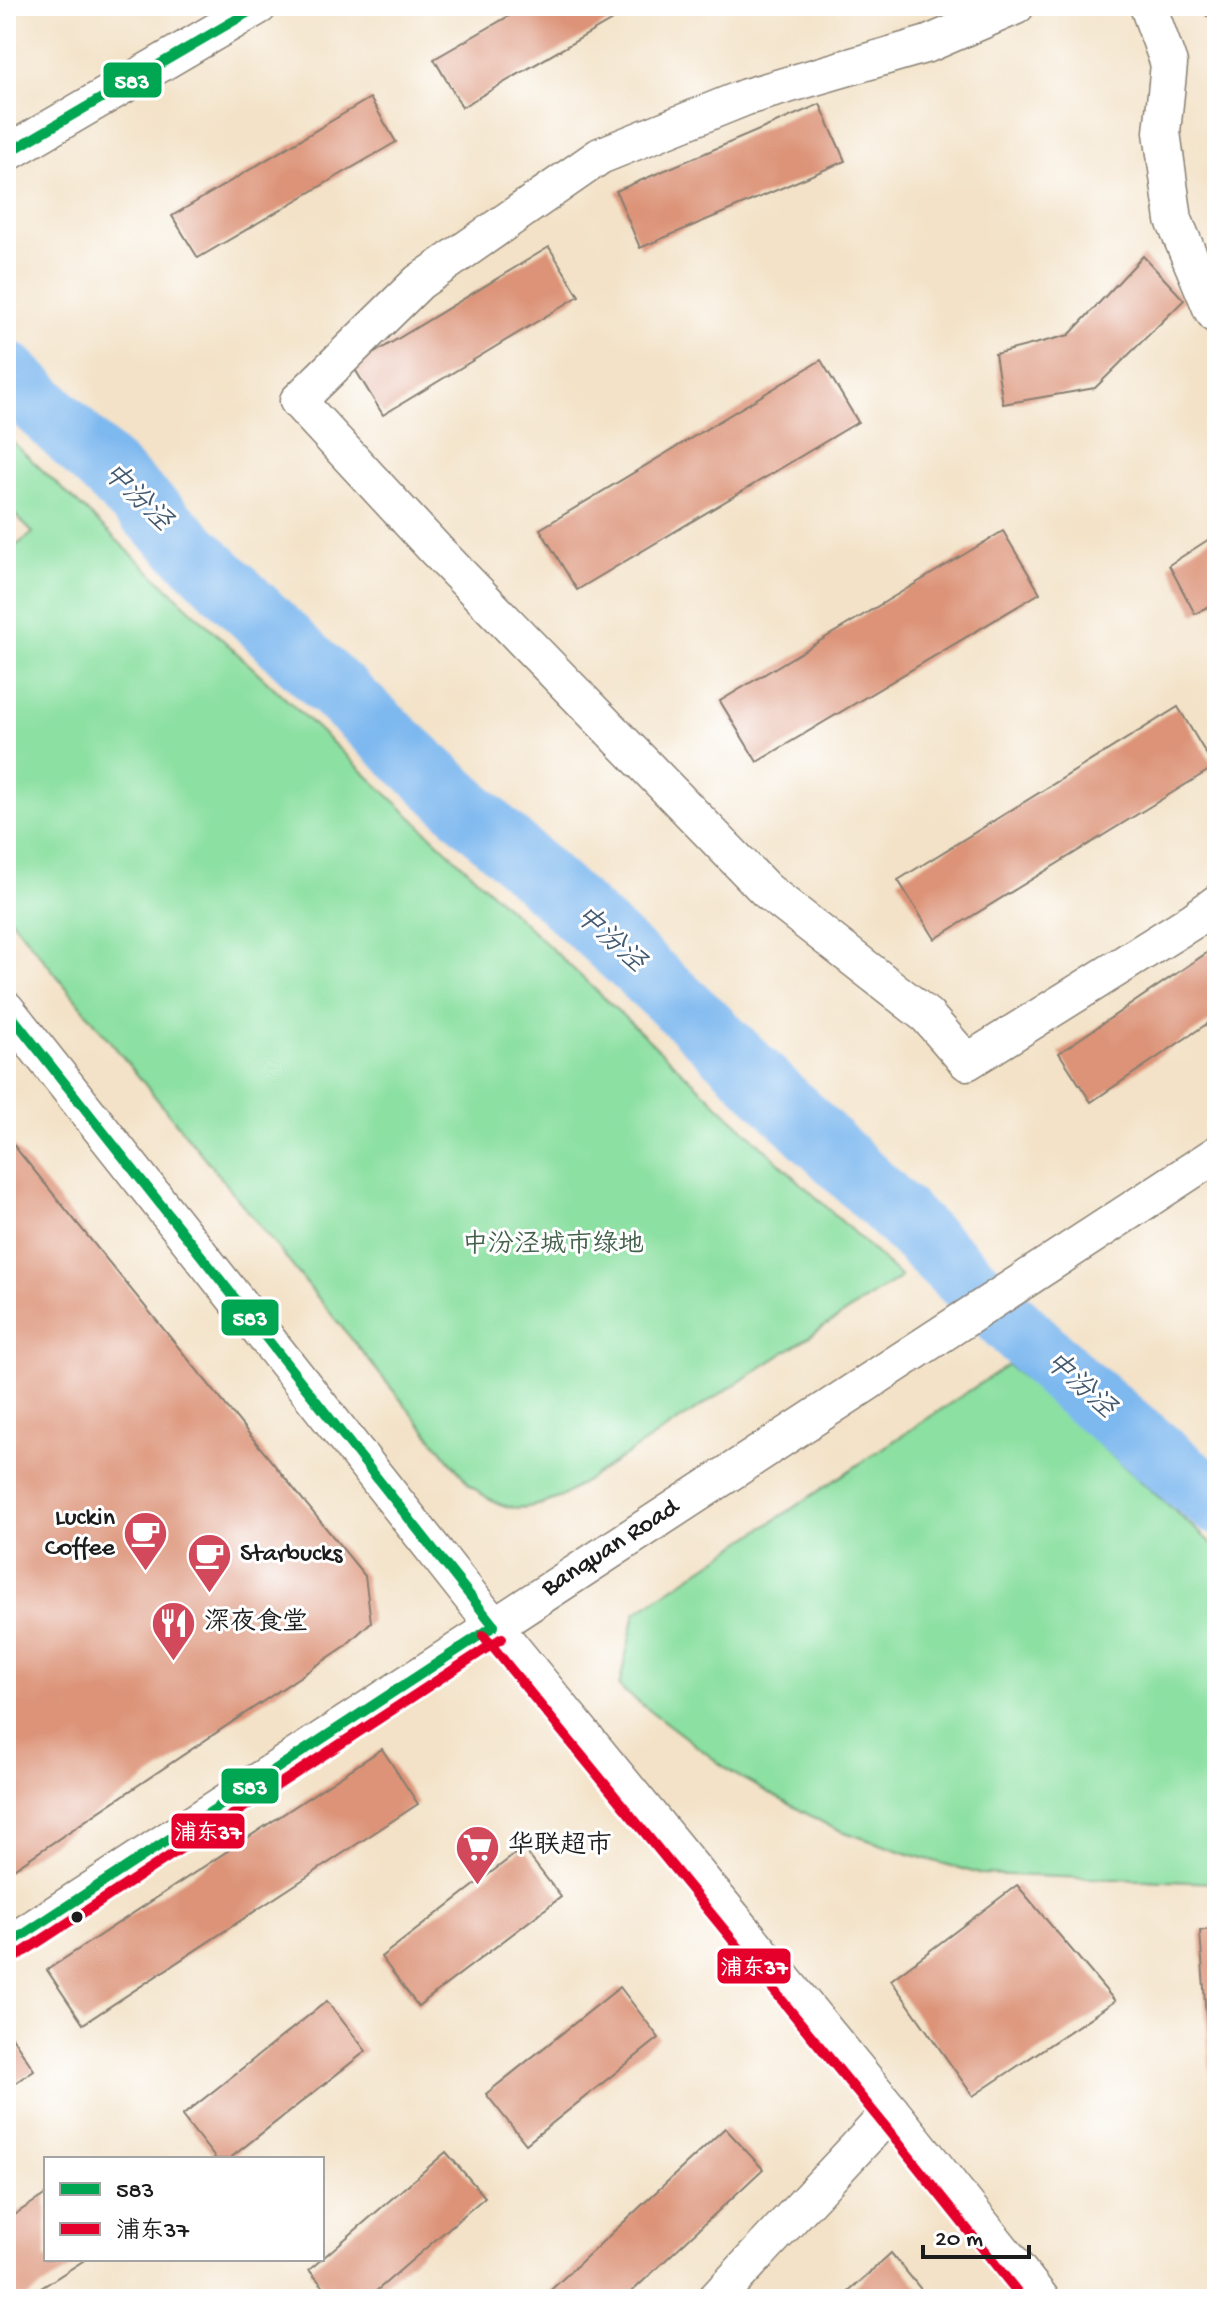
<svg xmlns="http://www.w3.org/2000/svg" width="1223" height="2305" font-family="'Gochi Hand','LXGW WenKai TC',sans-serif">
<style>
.green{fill:#8ce0a2;stroke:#547e5f;stroke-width:2}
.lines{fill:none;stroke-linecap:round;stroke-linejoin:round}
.river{stroke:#7db8ef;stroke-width:64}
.building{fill:#dc9377}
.minor-casing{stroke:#887f72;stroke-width:39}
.minor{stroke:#fff;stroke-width:36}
.bus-1-casing{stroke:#fff;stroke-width:16}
.bus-2-casing{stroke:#fff;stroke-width:16}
.bus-1{stroke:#00a651;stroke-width:10}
.bus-2{stroke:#e4002b;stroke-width:10}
.bus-dot{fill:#1c1c1c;stroke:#fff;stroke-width:3}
.labels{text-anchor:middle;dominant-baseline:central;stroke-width:6;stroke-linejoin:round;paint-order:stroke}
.park-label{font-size:26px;fill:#43614b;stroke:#fff}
.poi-label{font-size:26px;fill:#1c1c1c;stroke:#fff;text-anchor:start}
.street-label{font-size:26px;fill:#1c1c1c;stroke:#fff}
.water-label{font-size:28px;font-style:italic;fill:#435a70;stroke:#fff}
.line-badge{stroke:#fff;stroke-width:3}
.badge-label{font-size:22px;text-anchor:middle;font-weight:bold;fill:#fff}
</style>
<rect width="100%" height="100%" fill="#fff"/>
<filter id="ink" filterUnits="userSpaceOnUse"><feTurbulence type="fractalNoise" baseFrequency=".0125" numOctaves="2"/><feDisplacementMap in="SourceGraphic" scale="16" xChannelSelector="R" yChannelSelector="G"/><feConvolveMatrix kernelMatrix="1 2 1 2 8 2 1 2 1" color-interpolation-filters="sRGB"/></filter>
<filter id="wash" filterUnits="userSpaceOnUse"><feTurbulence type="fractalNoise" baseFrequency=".006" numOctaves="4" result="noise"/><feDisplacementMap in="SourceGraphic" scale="32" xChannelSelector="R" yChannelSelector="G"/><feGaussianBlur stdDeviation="1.8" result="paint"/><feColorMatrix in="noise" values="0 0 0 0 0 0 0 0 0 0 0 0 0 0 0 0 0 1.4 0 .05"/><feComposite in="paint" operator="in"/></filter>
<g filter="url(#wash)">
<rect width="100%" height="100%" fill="#f3e2c7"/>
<g class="green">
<path d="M 6,436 L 901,1277 L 561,1497 C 521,1513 503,1513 469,1484 L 6,913 L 6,553 L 33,533 L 6,506 Z"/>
<polygon points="1008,1365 1217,1548 1217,1883 980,1874 909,1854 833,1828 732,1773 619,1687 635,1613"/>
</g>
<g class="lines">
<polyline class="river" points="6,372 304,660 700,1023 1072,1382 1217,1503"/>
</g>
<g id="blocks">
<g class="building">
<polygon points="526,6 636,6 462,107 434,59"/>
<polygon points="1196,6 1217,6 1207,16"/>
<polygon points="370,98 396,142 198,258 172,216"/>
<polygon points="820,104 845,161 640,248 616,191"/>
<polygon points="549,247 579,296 383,415 353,366"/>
<polygon points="1143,256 1184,300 1095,388 1003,404 995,354 1069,335"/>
<polygon points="821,360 858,422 577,590 540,529"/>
<polygon points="1003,531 1040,593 757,762 720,701"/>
<polygon points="1217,534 1217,602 1195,614 1169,565"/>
<polygon points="1178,707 1214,767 935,939 898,880"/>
<polygon points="1217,946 1217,1017 1091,1102 1059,1053"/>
<polygon points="6,1136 365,1576 371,1622 344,1647 6,1874"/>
<polygon points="382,1749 418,1804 83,2024 47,1970"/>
<polygon points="523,1848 561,1897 418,2006 381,1957"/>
<polygon points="1017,1885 1115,2001 973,2096 891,1980"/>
<polygon points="1217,1927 1217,2123 1213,2118 1200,1931"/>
<polygon points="620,1987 659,2038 526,2144 486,2094"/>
<polygon points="327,2001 366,2051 229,2159 216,2159 182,2116"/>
<polygon points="6,2028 34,2070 6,2089"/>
<polygon points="725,2128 763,2169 624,2299 541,2299"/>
<polygon points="446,2152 485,2197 367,2299 334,2299 309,2270"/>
<polygon points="46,2194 46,2259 86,2259 24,2299 6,2299 6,2220"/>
<polygon points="891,2253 929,2299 841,2299"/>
</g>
</g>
</g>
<g filter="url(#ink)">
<use href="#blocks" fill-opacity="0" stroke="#887f72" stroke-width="2"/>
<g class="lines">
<defs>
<g id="minor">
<polyline points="1016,6 928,44 746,97 600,156 419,282 298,401 436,550 766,890 927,1016 967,1062 1194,920 1217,903"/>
<polyline points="1148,6 1169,64 1162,132 1174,220 1212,310 1217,316"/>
<polyline points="6,154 259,6"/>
<polyline points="6,1009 494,1626 891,2111 1041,2299"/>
<polyline points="6,1946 1217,1154"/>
<polyline points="716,2299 891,2111"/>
</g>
</defs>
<use href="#minor" class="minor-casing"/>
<use href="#minor" class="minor"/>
<defs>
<g id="bus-1">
<polyline points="6,154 259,6"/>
<polyline points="6,1009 494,1626"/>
<polyline points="6,1946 494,1626"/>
</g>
<g id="bus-2">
<polyline points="483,1635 880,2120 1023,2299"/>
<polyline points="14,1958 502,1638"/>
</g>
</defs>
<use href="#bus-1" class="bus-1-casing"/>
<use href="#bus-2" class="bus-2-casing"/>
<use href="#bus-1" class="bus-1"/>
<use href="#bus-2" class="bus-2"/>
</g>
</g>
<defs>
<symbol id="cafe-pin" viewBox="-11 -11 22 30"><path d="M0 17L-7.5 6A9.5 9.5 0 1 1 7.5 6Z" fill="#d1495b" stroke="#fff"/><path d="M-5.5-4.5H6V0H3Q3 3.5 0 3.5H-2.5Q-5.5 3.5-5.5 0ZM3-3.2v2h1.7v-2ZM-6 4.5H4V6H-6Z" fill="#fff"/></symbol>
<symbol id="restaurant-pin" viewBox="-11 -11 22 30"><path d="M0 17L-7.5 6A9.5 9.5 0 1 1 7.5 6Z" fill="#d1495b" stroke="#fff"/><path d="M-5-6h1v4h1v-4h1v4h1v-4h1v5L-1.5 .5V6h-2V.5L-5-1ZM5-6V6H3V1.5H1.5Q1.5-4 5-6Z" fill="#fff"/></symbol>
<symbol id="supermarket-pin" viewBox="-11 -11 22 30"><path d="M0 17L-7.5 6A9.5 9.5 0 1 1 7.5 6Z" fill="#d1495b" stroke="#fff"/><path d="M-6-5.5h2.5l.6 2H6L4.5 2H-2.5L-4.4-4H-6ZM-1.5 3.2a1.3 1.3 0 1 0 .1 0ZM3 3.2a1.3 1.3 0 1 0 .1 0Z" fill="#fff"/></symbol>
</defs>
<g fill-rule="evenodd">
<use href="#cafe-pin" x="120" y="1508" width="51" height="69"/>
<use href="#cafe-pin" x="184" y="1530" width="51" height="69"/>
<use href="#restaurant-pin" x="148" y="1598" width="51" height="69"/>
<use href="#supermarket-pin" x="452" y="1822" width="51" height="69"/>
</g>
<circle class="bus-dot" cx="77" cy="1917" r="7"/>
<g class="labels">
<g class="park-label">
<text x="553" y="1246">中汾泾城市绿地</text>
</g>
<g class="poi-label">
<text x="115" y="1519" text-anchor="end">Luckin<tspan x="115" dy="30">Coffee</tspan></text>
<text x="240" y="1555">Starbucks</text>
<text x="204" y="1624">深夜食堂</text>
<text x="508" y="1847">华联超市</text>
</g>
<g class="street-label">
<text transform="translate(611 1549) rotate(-33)">Banquan Road</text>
</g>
<g class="water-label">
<text transform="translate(136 498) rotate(44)">中汾泾</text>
<text transform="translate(609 940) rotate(42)">中汾泾</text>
<text transform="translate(1079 1386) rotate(42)">中汾泾</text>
</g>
</g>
<g class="line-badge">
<rect x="102" y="61" width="61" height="38" rx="8" fill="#00a651"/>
<rect x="220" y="1298" width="60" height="39" rx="8" fill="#00a651"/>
<rect x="220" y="1767" width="60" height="38" rx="8" fill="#00a651"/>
<rect x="170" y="1812" width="76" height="38" rx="8" fill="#e4002b"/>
<rect x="716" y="1947" width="76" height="38" rx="8" fill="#e4002b"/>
</g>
<g class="badge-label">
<text x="132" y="88">583</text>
<text x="250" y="1325">583</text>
<text x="250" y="1794">583</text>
<text x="208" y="1839">浦东37</text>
<text x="754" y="1974">浦东37</text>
</g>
<rect width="1223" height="2305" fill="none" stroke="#fff" stroke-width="32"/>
<rect x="44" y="2157" width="280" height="104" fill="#ffffff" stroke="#a4a4a4" stroke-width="2"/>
<rect x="60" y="2183" width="40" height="12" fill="#00a651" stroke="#a4a4a4" stroke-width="2"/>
<text x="116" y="2197" font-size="24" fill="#1c1c1c">583</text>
<rect x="60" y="2223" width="40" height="12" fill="#e4002b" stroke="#a4a4a4" stroke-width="2"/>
<text x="116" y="2237" font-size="24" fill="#1c1c1c">浦东37</text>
<path d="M923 2245v12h106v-12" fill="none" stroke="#1c1c1c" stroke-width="4"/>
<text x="935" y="2245" font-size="24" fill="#1c1c1c" stroke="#ffffff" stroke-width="6" paint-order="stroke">20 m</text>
</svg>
